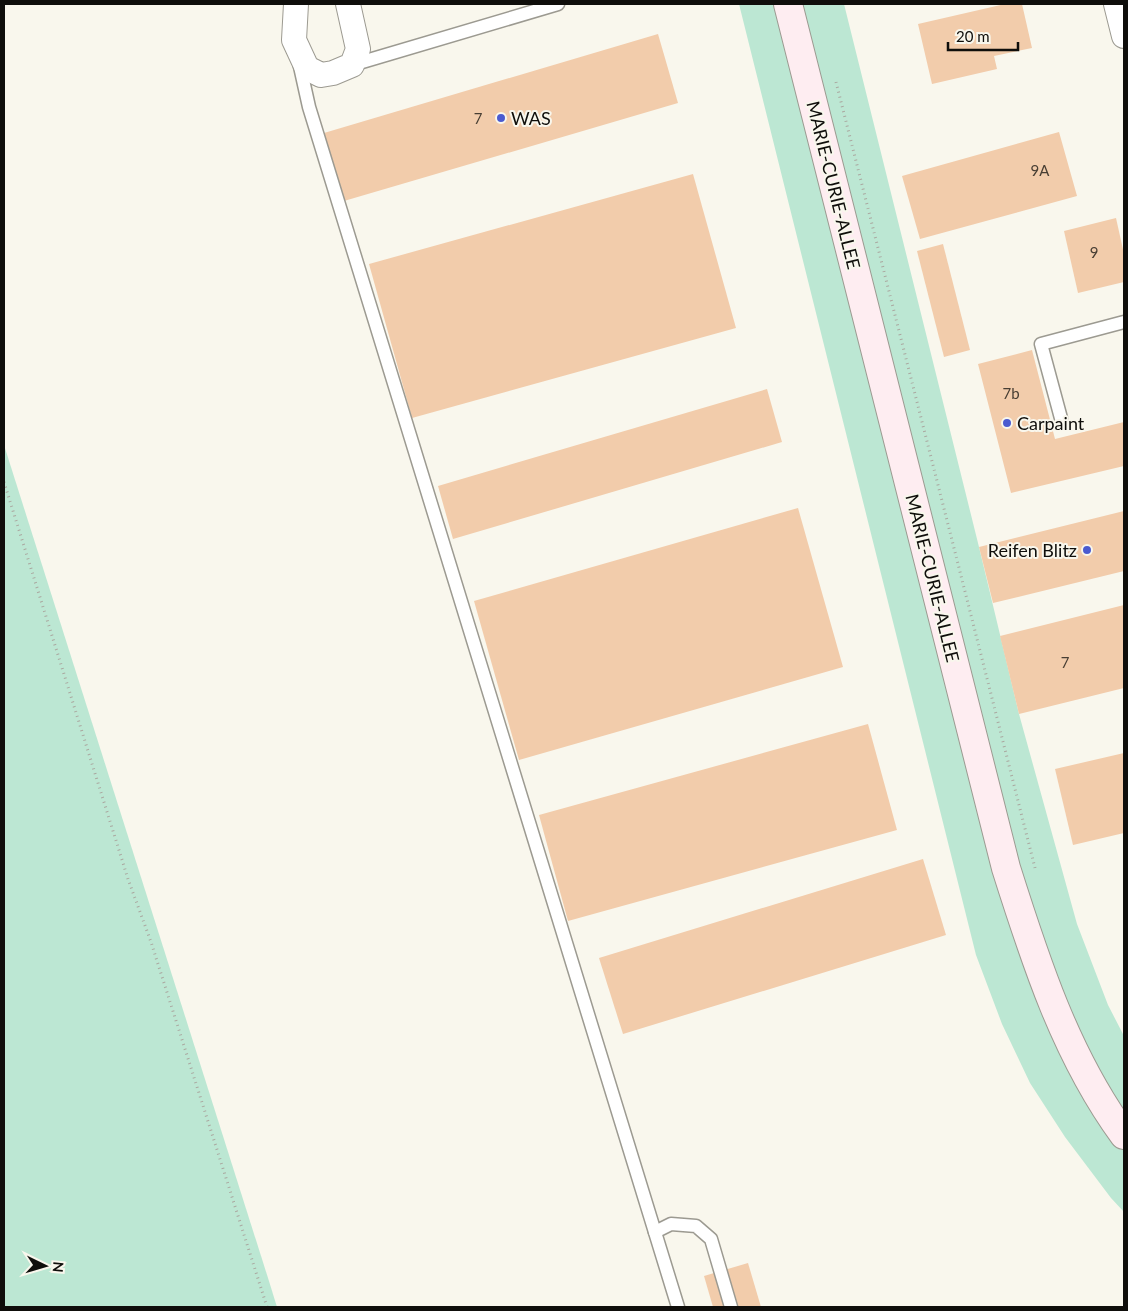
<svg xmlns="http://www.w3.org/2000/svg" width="1128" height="1311" font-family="Lato,sans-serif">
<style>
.green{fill:#bce7d3}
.building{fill:#f2ccab}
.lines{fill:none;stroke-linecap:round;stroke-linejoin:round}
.lane-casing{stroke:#9c9a91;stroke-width:15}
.street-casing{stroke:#9c9a91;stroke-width:26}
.secondary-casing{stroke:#9c9a91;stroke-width:30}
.path{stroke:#aaa8a0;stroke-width:3;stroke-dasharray:1 4;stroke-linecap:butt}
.lane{stroke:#fff;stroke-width:12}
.street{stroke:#fff;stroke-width:24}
.secondary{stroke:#feedf1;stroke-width:28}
.poi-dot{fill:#4b5bd0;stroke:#f9f7ed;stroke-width:2}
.labels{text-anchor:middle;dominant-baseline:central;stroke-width:4;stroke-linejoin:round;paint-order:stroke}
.number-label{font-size:15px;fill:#483e33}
.poi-label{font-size:18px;fill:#0f0e0b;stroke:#f9f7ed;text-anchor:start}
.street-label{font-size:18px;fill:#0f0e0b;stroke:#f9f7ed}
</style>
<rect width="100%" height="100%" fill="#f9f7ed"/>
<g class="green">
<polygon points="739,4 844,4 979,547 1019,714 1077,924 1108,1005 1124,1036 1124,1212 1111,1198 1065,1137 1030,1083 1002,1024 976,955"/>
<polygon points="4,445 268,1278 277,1307 4,1307"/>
</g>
<g class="building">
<polygon points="1005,4 1022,4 1032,48 994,56 997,69 932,84 918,24"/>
<polygon points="658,34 678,103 344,201 324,133"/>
<polygon points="1059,132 1077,196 920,239 902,176"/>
<polygon points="693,174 736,328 412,418 369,264"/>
<polygon points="1116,218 1124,254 1124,282 1078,293 1064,231"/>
<polygon points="943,244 970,350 944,357 917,251"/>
<polygon points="1032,350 1055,439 1124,422 1124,466 1011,493 978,364"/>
<polygon points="767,389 782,442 453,539 438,486"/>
<polygon points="798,508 843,667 519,760 474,601"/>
<polygon points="1124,511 1124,571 993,603 979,547"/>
<polygon points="1124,605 1124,688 1019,714 1000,636"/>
<polygon points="868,724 897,830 568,921 539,815"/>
<polygon points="1124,753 1124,833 1073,845 1055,769"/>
<polygon points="923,859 946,935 623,1034 599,958"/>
<polygon points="748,1263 761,1307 713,1307 704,1276"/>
</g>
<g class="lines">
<defs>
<g id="lane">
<polyline points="299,62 309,107 678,1307"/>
<polyline points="352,65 558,4"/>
<polyline points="1062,422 1041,344 1124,322"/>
<polyline points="655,1232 671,1224 696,1226 711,1239 731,1307"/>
</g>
<g id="street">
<polyline points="296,4 294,40 307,68 321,75 333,73 352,65 358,49 348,4"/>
<polyline points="1116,4 1124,36"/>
</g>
<path id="secondary" d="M 788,4 L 1006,868 C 1035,960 1066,1056 1124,1135"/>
</defs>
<use href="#lane" class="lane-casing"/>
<use href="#street" class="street-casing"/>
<use href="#secondary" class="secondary-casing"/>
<g class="path">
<polyline points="836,82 1035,868"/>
<polyline points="4,482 128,879 151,942 267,1307"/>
</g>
<use href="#lane" class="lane"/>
<use href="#street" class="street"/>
<use href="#secondary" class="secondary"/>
</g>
<g class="poi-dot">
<circle cx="501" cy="118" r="5"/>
<circle cx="1007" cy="423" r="5"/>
<circle cx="1087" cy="550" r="5"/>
</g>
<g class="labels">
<g class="number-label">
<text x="478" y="118">7</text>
<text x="1040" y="170">9A</text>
<text x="1094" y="252">9</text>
<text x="1011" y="393">7b</text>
<text x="1065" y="662">7</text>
</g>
<g class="poi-label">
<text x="511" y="118">WAS</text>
<text x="1017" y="423">Carpaint</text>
<text x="1077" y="550" text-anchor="end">Reifen Blitz</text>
</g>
<g class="street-label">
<text transform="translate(834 185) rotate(76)">MARIE-CURIE-ALLEE</text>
<text transform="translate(933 578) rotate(76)">MARIE-CURIE-ALLEE</text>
</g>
</g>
<rect width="1128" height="1311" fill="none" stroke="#0f0e0b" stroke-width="10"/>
<g transform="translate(45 1266) rotate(95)" stroke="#f9f7ed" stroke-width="4" paint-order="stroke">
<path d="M0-4L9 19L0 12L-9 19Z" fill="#0f0e0b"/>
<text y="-8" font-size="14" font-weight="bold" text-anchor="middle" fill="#0f0e0b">N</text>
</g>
<path d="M948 42v8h70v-8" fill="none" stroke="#0f0e0b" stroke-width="2.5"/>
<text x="956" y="42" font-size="15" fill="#0f0e0b" stroke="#f9f7ed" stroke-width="4" paint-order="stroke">20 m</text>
</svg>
